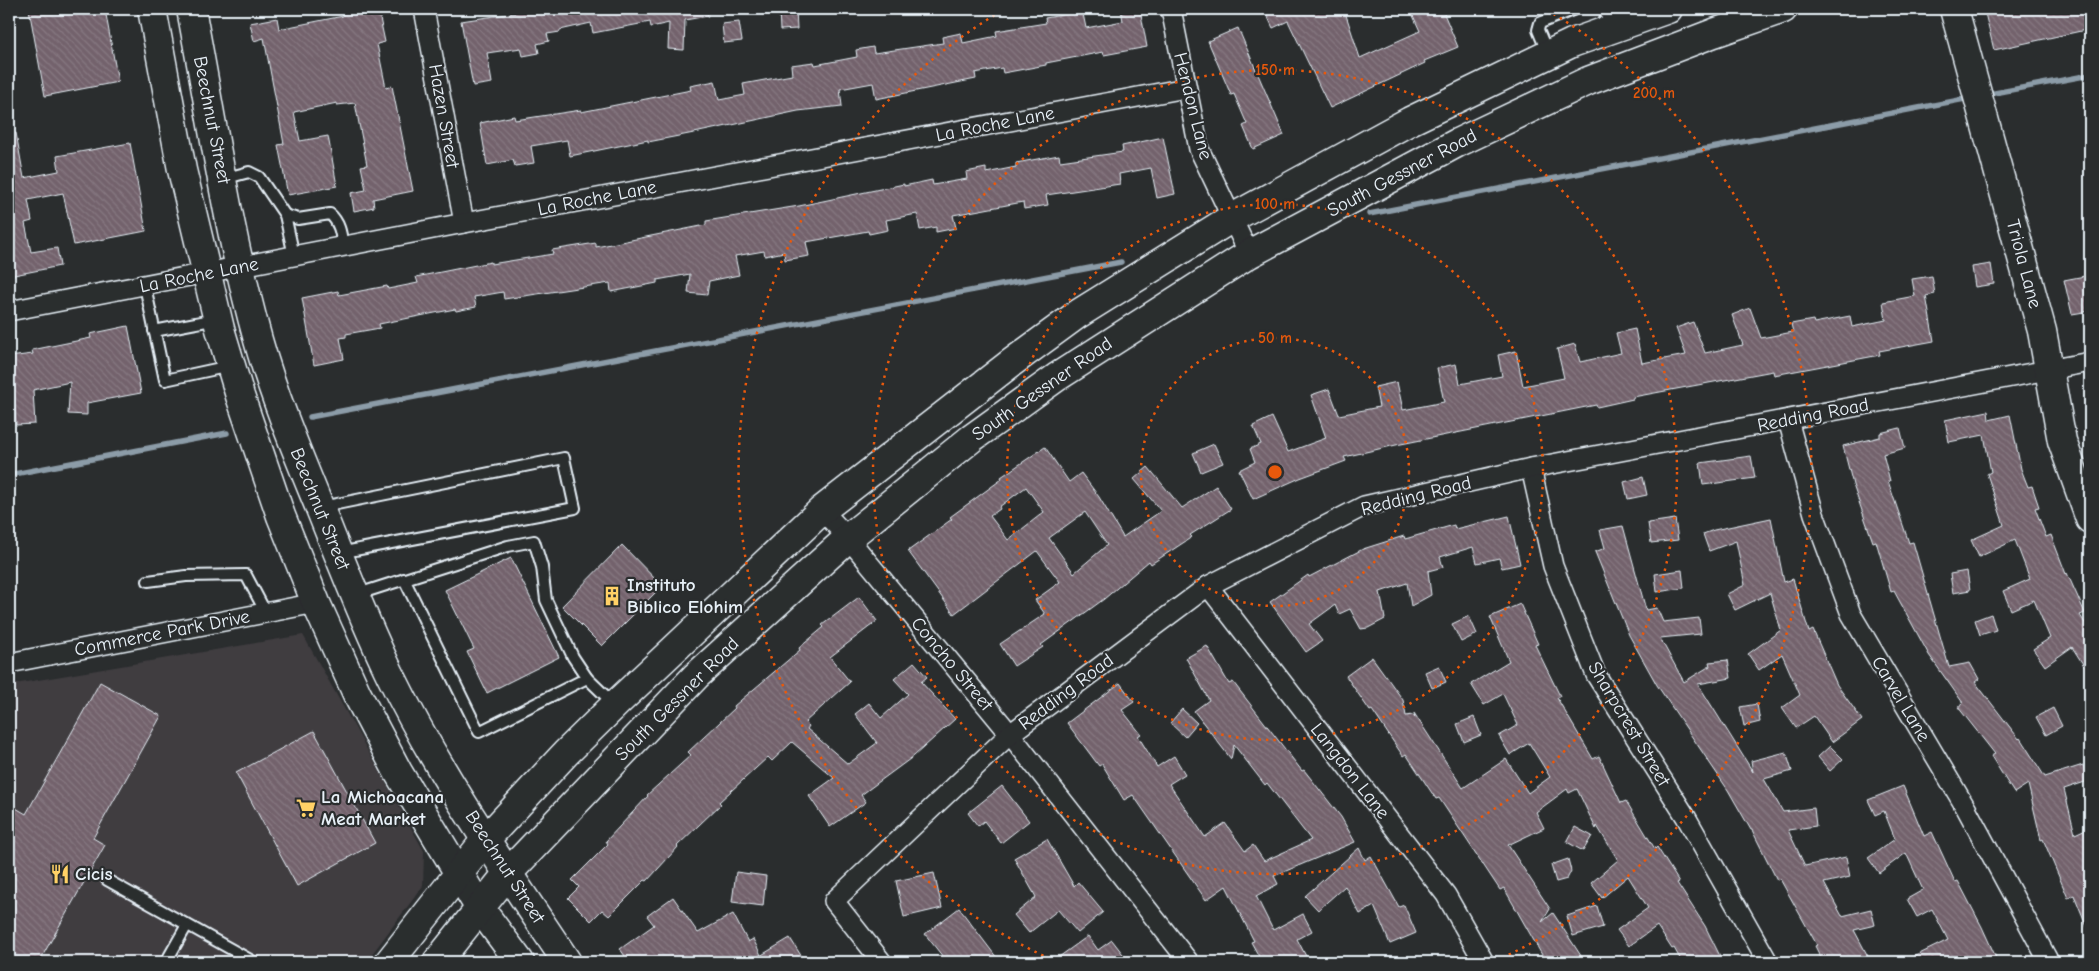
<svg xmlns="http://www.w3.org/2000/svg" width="2099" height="971" font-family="'Comic Neue',sans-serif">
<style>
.built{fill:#403d41}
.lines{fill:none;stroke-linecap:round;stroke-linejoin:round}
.stream{stroke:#8c9ca8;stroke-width:5.5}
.building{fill:url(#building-back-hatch);stroke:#e8f1f8;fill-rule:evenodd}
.lane-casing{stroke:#e8f1f8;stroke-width:14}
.street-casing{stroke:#e8f1f8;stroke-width:22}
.secondary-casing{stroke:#e8f1f8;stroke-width:31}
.lane{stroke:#2a2d2e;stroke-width:10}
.street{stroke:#2a2d2e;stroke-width:19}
.secondary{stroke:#2a2d2e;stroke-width:28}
.ring{fill:none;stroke:#e8590c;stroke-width:2.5;stroke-dasharray:2.5 5}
.labels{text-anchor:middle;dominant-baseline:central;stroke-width:4.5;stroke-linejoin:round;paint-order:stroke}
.street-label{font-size:19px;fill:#e8f1f8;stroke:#2a2d2e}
.poi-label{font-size:19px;font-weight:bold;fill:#e8f1f8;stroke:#2a2d2e;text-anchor:start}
.centre{fill:#e8590c;stroke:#2a2d2e;stroke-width:2.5}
.ring-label{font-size:15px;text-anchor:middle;font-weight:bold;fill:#e8590c;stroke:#2a2d2e;stroke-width:4.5;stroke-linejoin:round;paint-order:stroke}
</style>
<defs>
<pattern id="building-back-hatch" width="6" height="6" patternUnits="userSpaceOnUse" patternTransform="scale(1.25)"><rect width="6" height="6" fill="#73626c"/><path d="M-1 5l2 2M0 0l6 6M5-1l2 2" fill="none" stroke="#877982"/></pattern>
</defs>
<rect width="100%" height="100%" fill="#2a2d2e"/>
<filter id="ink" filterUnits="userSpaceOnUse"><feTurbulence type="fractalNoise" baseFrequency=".02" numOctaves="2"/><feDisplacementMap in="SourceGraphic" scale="10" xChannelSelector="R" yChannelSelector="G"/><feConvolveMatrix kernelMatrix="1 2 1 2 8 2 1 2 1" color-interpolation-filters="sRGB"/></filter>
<g filter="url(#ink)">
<polygon class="built" points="303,635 424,851 423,886 366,962 9,962 9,685"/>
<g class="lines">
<g class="stream">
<polyline points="1984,95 2090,75"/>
<polyline points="1369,214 1970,98"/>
<polyline points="310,417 1121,262"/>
<polyline points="9,475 227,433"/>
</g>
</g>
<g class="building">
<polygon points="29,9 105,9 118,82 45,96"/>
<polygon points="341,9 378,9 385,42 377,44 386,88 392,86 413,191 373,199 374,207 354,211 351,193 366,190 361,166 367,165 355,103 337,105 337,103 294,112 300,141 328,136 337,186 288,195 278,145 284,144 264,38 254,41 250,23 277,18 279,29 343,16"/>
<polygon points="514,9 707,9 708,16 685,20 684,50 668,49 669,23 651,27 650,22 593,33 591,23 560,30 560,32 547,34 549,41 537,44 539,53 523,56 521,48 487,53 492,83 473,86 461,21 515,13"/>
<polygon points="779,9 796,9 797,29 780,30"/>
<polygon points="1066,9 1082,9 1086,28 1123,21 1121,9 1140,9 1147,47 1104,55 1103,52 1046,63 1046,65 1003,73 1002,68 975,73 976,79 876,99 873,83 840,89 842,106 798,111 699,132 648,142 648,140 570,156 567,140 531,146 534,163 515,166 513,160 487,165 480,123 514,116 515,120 581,110 581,112 691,90 690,86 715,81 719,100 745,95 743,84 792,75 791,65 814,62 815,65 857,57 856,50 873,47 874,53 943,43 942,37 961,33 963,43 997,36 996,31 1046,23 1045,18 1068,14"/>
<polygon points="1276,9 1344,9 1360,58 1420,31 1410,9 1442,9 1458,47 1424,61 1425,63 1330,108 1288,21 1273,28 1266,13"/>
<polygon points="1984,9 2090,9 2090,29 1994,50"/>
<polygon points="739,22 742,41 724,43 722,24"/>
<polygon points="1238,28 1284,135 1253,149 1243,126 1247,124 1234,94 1231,95 1208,41"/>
<polygon points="16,133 24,178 59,171 57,156 130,143 146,231 74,245 63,193 28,200 32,221 25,223 31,252 57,248 60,266 9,276 9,134"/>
<polygon points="1163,137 1175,194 1157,198 1151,168 1119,174 1120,184 1046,195 1048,205 1024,209 1023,202 953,215 956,228 936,232 936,227 920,230 917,214 886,220 888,230 869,234 868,231 806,242 809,256 785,260 784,252 765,256 764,251 735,256 739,275 709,281 707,295 688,293 690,274 657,280 657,283 611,292 610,283 504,299 503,292 474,297 476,307 456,311 455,309 379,324 380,328 346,334 346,337 340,338 344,359 314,365 302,298 338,291 339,295 387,286 388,289 418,283 416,277 491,262 491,264 553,254 552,250 596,243 596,247 706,225 706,221 799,206 904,184 904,186 932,180 933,185 967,179 966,172 986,168 986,173 1016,167 1016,163 1059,155 1060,161 1123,152 1122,146"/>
<polygon points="1991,264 1994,284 1975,287 1972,267"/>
<polygon points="2090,275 2090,311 2072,314 2064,280"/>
<polygon points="1932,276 1935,294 1926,296 1934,341 1879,351 1880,355 1838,363 1774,375 1773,371 1714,382 1633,397 1633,399 1597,407 1596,405 1396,445 1344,457 1346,461 1300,478 1253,499 1239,470 1255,462 1250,449 1261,444 1253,426 1272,417 1288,452 1326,438 1311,395 1329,389 1339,415 1379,407 1375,387 1397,382 1403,410 1444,402 1437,368 1456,364 1460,384 1502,376 1498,355 1516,351 1523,386 1564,378 1557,349 1575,344 1580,362 1621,353 1616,333 1635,329 1642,363 1686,355 1676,328 1693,322 1705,353 1743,345 1732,315 1750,308 1761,338 1793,332 1791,324 1813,320 1814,323 1850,316 1852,327 1886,320 1883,302 1915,296 1912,279"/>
<polygon points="128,326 141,393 87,403 87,415 68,414 70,382 33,390 35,424 16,425 14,394 9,394 9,357 33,354 32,350 91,338 90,334"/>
<polygon points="1988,411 1989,420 2010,415 2021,469 2028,487 2032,486 2039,507 2035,508 2046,537 2051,535 2066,574 2067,573 2085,613 2080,615 2090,631 2090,675 2072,647 2045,666 2033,649 2050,638 2034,600 2011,610 2003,591 2030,579 2015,540 1979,557 1971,540 2004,525 1987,474 1991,472 1984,435 1949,442 1945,420"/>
<polygon points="1900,428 1905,448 1883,454 1890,481 1888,481 1909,543 1913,542 1949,667 1970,663 1979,679 1975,682 2019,739 2020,738 2045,777 2083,765 2088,781 2064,789 2075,834 2090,827 2090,934 2074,895 2068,898 2043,839 2041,840 2028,784 2014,793 1991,756 1995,754 1958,707 1963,703 1929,655 1894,591 1891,592 1876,541 1873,542 1853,485 1843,446 1880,437 1880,433"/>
<polygon points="1214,444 1223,463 1201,472 1193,453"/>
<path d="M 1045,447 L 1069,482 L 1081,473 L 1099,497 L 1123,537 L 1161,511 L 1134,479 L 1148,467 L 1182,508 L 1216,486 L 1231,509 L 1190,535 L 1192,537 L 1151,564 L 1149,561 L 1104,599 L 1041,645 L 1043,647 L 1014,666 L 1000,644 L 1045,614 L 1035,600 L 1060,582 L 1037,551 L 954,614 L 908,551 L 952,519 L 950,517 L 1002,479 L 1001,477 ZM 1026,487 L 1044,512 L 1008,540 L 990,516 L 1000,509 L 999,507 ZM 1085,512 L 1107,545 L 1074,573 L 1049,538 Z"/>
<polygon points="1751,456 1755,478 1703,485 1700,463"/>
<polygon points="1643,477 1647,495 1628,499 1624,482"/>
<polygon points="1509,516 1520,564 1502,568 1499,558 1477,563 1473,547 1440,557 1443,567 1428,571 1431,595 1411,606 1407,583 1380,592 1385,619 1368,628 1361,629 1350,609 1339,614 1335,605 1309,624 1322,641 1306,652 1270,602 1308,575 1309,577 1363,549 1404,536 1405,539 1454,525 1455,529"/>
<polygon points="1771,518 1784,582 1793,579 1809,632 1813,630 1837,685 1862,720 1832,742 1814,716 1796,728 1782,708 1800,695 1782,654 1759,670 1748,654 1781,630 1770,593 1735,610 1727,594 1745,585 1736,541 1709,551 1703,534 1714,530"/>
<polygon points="1675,519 1678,540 1651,543 1648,523"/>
<polygon points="1623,526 1646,610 1657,608 1663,622 1699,618 1701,634 1660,638 1684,682 1710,666 1709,662 1728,660 1731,678 1698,684 1753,772 1751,761 1786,752 1792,771 1764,779 1783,812 1814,808 1816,826 1788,830 1805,866 1846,857 1850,877 1824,883 1842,916 1871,909 1875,925 1854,930 1871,962 1823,962 1815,946 1817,945 1780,879 1777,880 1752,830 1751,830 1728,790 1657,685 1629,635 1595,552 1605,548 1600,530"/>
<polygon points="622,545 662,586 602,646 562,606"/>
<polygon points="511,558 559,657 487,693 467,652 474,649 445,590"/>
<polygon points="1682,570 1684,588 1657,592 1655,574"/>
<polygon points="1967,571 1970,590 1953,593 1950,574"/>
<polygon points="859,597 877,621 830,657 850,682 805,722 809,726 807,729 848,764 877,743 855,714 869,703 881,718 908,694 894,679 914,662 927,677 921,682 955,719 914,756 861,795 866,802 830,827 809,796 834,778 792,742 772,761 768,757 719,802 721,804 677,846 678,847 647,881 645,880 609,916 602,910 591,921 568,898 579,887 572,880 608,844 606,841 648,796 647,795 691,755 688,752 735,708 734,706 800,650 799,648 824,627 822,625"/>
<polygon points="1520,604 1538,644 1535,645 1560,696 1557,698 1593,759 1599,756 1621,803 1626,801 1655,849 1657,847 1679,882 1677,883 1705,926 1723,962 1682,962 1674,948 1672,949 1657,926 1629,946 1617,930 1648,908 1628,876 1602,898 1591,883 1618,860 1597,826 1596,829 1577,789 1569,793 1567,789 1536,812 1544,828 1508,845 1550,909 1542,922 1553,913 1585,962 1546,962 1504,888 1500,890 1439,798 1436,799 1406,754 1403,756 1372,710 1370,711 1346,676 1372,657 1403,700 1406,716 1413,715 1415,718 1414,713 1463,788 1506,759 1528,793 1550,777 1529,743 1510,755 1499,736 1518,725 1503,694 1484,705 1471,684 1509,661 1490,617"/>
<polygon points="1991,614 1996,630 1980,635 1975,620"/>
<polygon points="1469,616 1477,634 1461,642 1452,624"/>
<polygon points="1207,646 1229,684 1233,682 1302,771 1304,770 1341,817 1355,842 1274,876 1278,884 1256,896 1273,930 1303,914 1312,931 1297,939 1309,962 1262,962 1251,942 1254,941 1226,886 1206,900 1133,795 1124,800 1102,764 1099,766 1067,723 1120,683 1134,702 1122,710 1141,734 1138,736 1157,767 1174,756 1185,774 1169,784 1205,837 1225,823 1245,851 1253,845 1264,861 1311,840 1267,783 1265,785 1234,745 1231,759 1194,711 1209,700 1186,658"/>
<polygon points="1439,666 1446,682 1432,688 1425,672"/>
<polygon points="100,682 161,716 93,838 105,845 39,962 9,962 9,804 26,814"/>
<polygon points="1757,704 1760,722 1744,726 1740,707"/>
<polygon points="2053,708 2062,726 2046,735 2036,717"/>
<polygon points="1182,709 1197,723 1185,737 1170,723"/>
<polygon points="1474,717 1481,735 1464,742 1457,724"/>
<polygon points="314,731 375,843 297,886 236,773"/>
<polygon points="1830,746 1843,759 1830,771 1818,757"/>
<polygon points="1002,786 1029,821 1001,843 984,821 978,826 968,813"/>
<polygon points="1903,786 1924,836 1932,832 1955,882 1958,881 1982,927 1998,962 1903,962 1948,940 1932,909 1917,917 1907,899 1923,890 1906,853 1879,873 1868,858 1895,839 1884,811 1875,815 1868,800"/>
<polygon points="1575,827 1592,836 1583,851 1567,842"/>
<polygon points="1047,839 1074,886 1078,882 1103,912 1078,933 1058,910 1029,933 1014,915 1036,897 1014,858"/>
<polygon points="1359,848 1365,860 1371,856 1399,907 1404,905 1416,933 1390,944 1374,906 1360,914 1345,886 1318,910 1305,896"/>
<polygon points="1568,859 1571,871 1567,879 1556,882 1551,865"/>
<polygon points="736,872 766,876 763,906 732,902"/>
<polygon points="934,873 942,908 904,917 896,881"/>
<polygon points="673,897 698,933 733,914 748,942 753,939 761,955 747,962 629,962 620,949 654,925 647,916"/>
<polygon points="1597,906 1603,927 1573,936 1567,916"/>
<polygon points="959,908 1000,962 947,962 925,934"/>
<polygon points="1088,936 1098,950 1112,940 1129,962 1052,962"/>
<polygon points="790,938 805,962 750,962"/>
</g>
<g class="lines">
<defs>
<g id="lane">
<polyline points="1604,9 1612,28"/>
<polyline points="1548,54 1538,30 1540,23 1575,9"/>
<path d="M 223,179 L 249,172 L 259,177 L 285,215 L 298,219 L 330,214 C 340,223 341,234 343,247"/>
<polyline points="285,215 294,256"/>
<polyline points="145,286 165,380 230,366"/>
<polyline points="154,331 217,319"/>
<polyline points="322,507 564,458 575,508 339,553"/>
<polyline points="404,579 479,732 587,678"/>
<polyline points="148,581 186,576 246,575 266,613"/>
<polyline points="355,595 508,546 534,541 542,567 546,600 573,657 587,678 615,705"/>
<polyline points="107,880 254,962"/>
<polyline points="166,962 187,925"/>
</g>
<g id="street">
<polyline points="424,9 464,223"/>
<polyline points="1171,9 1199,149 1249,254"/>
<polyline points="9,311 464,223 1186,88"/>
<polyline points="1788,420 1814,514 1851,614 1966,808 2049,962"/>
<polyline points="1531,468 1553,566 1596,675 1686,817 1768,962"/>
<polyline points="822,510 848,538 1010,734 1189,962"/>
<polyline points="1208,586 1446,895 1484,962"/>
<polyline points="9,663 316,603"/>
<polyline points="882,962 834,901 1010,734 1208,586 1364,506 1531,468 2090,362"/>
</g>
<g id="secondary">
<polyline points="152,9 182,170 220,329 240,396 281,516 316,603 357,694 398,772 479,907 520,962"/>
<path d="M 191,9 C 212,119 228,232 258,340 C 274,397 297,452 319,506 C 342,563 363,619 390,674 C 439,775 505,869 567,962"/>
<polyline points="1954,9 2042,331 2062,441 2090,519"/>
<polyline points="389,962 486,839 566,753 618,702 822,510 1011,363 1078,314 1232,218 1410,121 1572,43 1668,9"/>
<polyline points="437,962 508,873 696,676 848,538 972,438 1057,377 1249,254 1457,143 1588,81 1714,33 1783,9"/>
</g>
</defs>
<use href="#lane" class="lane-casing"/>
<use href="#street" class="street-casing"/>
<use href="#secondary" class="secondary-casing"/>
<use href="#lane" class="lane"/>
<use href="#street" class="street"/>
<use href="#secondary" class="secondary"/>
</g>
</g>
<g class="ring">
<circle cx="1275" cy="472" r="134"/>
<circle cx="1275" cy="472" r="268"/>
<circle cx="1275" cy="472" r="402"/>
<path d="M1057 962A536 536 0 0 1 1003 10M1547 10A536 536 0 0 1 1493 962"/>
</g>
<defs>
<symbol id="building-bare" viewBox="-9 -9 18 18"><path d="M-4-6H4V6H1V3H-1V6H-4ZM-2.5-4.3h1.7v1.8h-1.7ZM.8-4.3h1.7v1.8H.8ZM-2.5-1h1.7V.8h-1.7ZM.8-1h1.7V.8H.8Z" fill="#ffd166" stroke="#2a2d2e" stroke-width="2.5" paint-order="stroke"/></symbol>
<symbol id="supermarket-bare" viewBox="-9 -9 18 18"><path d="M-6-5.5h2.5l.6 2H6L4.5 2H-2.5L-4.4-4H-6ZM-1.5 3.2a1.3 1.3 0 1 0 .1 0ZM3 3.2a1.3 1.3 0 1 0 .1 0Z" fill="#ffd166" stroke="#2a2d2e" stroke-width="2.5" paint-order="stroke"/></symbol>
<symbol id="restaurant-bare" viewBox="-9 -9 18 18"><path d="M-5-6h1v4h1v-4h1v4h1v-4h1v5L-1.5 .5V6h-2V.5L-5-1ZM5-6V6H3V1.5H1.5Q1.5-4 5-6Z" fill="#ffd166" stroke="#2a2d2e" stroke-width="2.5" paint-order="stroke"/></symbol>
</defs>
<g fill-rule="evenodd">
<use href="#building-bare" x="598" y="582" width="28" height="28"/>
<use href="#supermarket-bare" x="292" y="794" width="28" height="28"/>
<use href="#restaurant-bare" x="46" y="860" width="28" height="28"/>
</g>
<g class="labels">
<g class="street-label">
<text transform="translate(1193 106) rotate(76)">Hendon Lane</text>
<text transform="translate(444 116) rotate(80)">Hazen Street</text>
<text transform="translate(212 120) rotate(79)">Beechnut Street</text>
<text transform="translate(995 124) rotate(-11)">La Roche Lane</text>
<text transform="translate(1402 173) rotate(-28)">South Gessner Road</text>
<text transform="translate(597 198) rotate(-11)">La Roche Lane</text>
<text transform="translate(2024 264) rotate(75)">Triola Lane</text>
<text transform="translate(199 275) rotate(-11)">La Roche Lane</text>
<text transform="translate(1042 389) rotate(-35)">South Gessner Road</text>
<text transform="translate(1813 415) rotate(-11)">Redding Road</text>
<text transform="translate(1416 496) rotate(-14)">Redding Road</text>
<text transform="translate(320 509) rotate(68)">Beechnut Street</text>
<text transform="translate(162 633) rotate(-11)">Commerce Park Drive</text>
<text transform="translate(952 664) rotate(50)">Concho Street</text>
<text transform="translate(1066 692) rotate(-37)">Redding Road</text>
<text transform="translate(677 699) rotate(-45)">South Gessner Road</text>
<text transform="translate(1901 699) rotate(59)">Carvel Lane</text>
<text transform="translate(1629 724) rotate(59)">Sharpcrest Street</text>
<text transform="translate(1350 771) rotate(52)">Langdon Lane</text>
<text transform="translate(505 867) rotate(57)">Beechnut Street</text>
</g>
<g class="poi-label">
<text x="627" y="585">Instituto<tspan x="627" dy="22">Biblico Elohim</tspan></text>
<text x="321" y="797">La Michoacana<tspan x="321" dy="22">Meat Market</tspan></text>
<text x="75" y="874">Cicis</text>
</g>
</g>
<circle cx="1275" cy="472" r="8" class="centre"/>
<g class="ring-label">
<text x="1275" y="75">150 m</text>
<text x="1654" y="98">200 m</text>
<text x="1275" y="209">100 m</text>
<text x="1275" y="343">50 m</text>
</g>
<rect width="2099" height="971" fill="none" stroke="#2a2d2e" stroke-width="30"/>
<rect x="15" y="15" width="2069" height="941" fill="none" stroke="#e8f1f8" stroke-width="2" filter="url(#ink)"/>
</svg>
